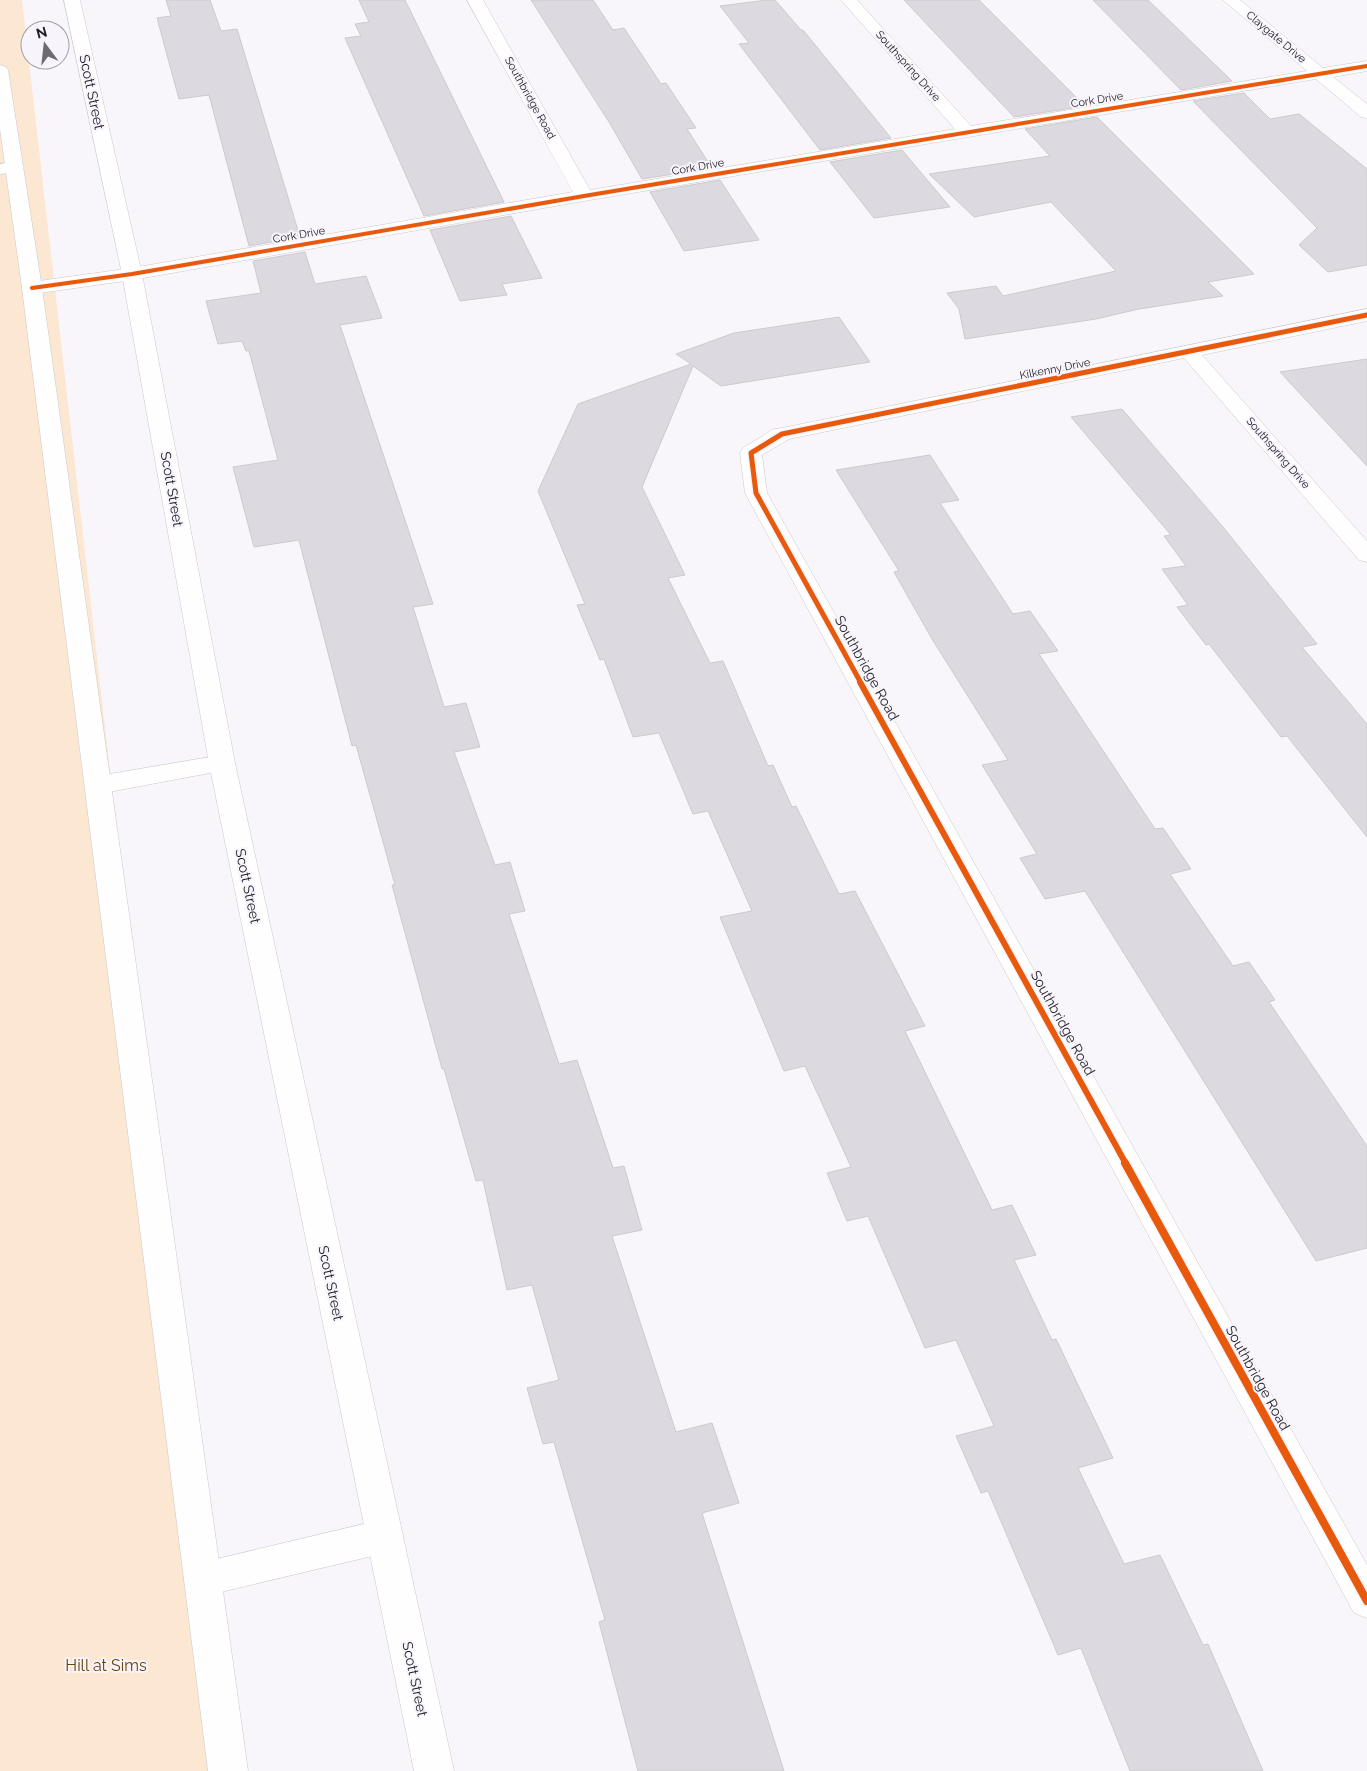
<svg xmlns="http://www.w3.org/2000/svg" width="1367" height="1771" font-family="Raleway,sans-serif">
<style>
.green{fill:#fce8d2}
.building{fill:#dcdae0;stroke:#cccacf}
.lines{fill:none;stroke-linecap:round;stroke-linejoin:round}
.lane-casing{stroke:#cac8cd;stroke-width:1}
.street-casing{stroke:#cac8cd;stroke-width:1}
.secondary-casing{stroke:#cac8cd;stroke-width:1}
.lane{fill:#fefefe;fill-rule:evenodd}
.street{fill:#fefefe;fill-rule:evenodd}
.secondary{fill:#fefefe;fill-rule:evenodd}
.cycleway-far3-casing{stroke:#f7f4fc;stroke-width:5.5}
.cycleway-far2-casing{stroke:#f7f4fc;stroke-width:8}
.cycleway-far1-casing{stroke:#f7f4fc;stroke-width:9}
.cycleway-casing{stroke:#f7f4fc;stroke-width:11}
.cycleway-far3{stroke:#e8590c;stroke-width:4}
.cycleway-far2{stroke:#e8590c;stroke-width:5}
.cycleway-far1{stroke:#e8590c;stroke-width:6}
.cycleway{stroke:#e8590c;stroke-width:8}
.labels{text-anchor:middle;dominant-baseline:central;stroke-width:4;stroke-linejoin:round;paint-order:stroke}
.far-street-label{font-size:11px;fill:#222027;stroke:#f7f4fc}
.street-label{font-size:14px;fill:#222027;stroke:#f7f4fc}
.near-park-label{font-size:16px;fill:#694502;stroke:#f7f4fc}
</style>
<rect width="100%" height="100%" fill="#f8f6fa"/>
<polygon class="green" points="0,0 22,0 224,1771 0,1771"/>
<g class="building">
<polygon points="166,0 210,0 221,31 237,29 300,237 249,246 209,95 179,99 157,18 171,16"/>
<polygon points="359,0 405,0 504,202 424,216 345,38 361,36 355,24 369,22"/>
<polygon points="531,0 593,0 613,30 624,28 661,84 666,83 696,128 687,129 712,168 642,179 609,122"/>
<polygon points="767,0 775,0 801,30 803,30 891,138 820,150 739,44 749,43 720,6"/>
<polygon points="904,0 979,0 1085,106 1014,117"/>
<polygon points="1093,0 1148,0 1232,81 1181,90"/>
<polygon points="1244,93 1270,119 1299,114 1367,169 1367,265 1328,272 1299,245 1317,228 1193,101"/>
<polygon points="1097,117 1254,274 1208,282 1223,296 1139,309 1096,319 965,339 959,309 947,293 996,286 1003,296 1116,271 1051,202 974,217 929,174 1050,156 1025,129"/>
<polygon points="902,150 950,207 874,218 830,162"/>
<polygon points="720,180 759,240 684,251 650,192"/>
<polygon points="511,216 542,278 502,284 507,295 460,301 430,230"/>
<polygon points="305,252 315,284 366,276 382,318 340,325 433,604 413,607 444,707 466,703 480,747 454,752 495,865 510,862 525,911 509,914 559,1064 577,1060 613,1168 624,1166 642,1230 612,1236 676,1432 712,1423 739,1503 702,1513 784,1771 638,1771 599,1622 605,1620 554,1442 543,1444 527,1388 559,1380 532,1285 507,1290 483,1180 476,1181 444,1069 442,1069 392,885 395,885 356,745 352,746 299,540 254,547 233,467 278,460 249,351 246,351 242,341 218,344 206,301 261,293 253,261"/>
<polygon points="839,317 870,362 721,386 693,366 642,487 685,575 668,578 710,663 723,661 768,766 773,765 792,807 796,806 839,894 855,891 925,1026 905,1031 992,1210 1012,1205 1036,1255 1014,1260 1052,1340 1056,1339 1113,1458 1078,1468 1124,1564 1160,1555 1203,1645 1208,1644 1263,1771 1130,1771 1081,1648 1058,1655 988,1491 981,1493 956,1436 994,1426 956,1340 925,1348 868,1216 847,1221 827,1173 851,1167 805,1066 784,1071 720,917 752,911 708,811 693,814 659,733 633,737 604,659 600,660 577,605 585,604 538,491 578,404 691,364 676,354 734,333"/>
<polygon points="1367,359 1367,466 1280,372"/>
<polygon points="1122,409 1223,527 1317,644 1302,647 1367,724 1367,837 1287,736 1281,737 1209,644 1206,645 1177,607 1188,605 1162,569 1186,566 1164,536 1171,535 1071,417"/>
<polygon points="930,455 959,500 940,503 1013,614 1030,611 1058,651 1039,654 1155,829 1163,828 1191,869 1170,874 1233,966 1249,962 1275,1000 1269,1002 1367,1146 1367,1248 1316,1261 1085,891 1045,899 1020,858 1037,854 982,765 1008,760 932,639 894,572 899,571 836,470"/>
</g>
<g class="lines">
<defs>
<polygon id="lane" points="15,162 21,163 24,167 21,171 0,174 0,164"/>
<g id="street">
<polygon points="467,0 483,0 590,190 955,129 841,0 857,0 971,126 1307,71 1223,0 1240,0 1323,68 1367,61 1367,71 1333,77 1367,104 1367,118 1361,117 1316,79 584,201 132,280 32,294 25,292 22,288 25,284 32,282 132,268 573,192"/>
<polygon points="1367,309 1367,321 1202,355 1367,541 1367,562 1359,560 1184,358 789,439 762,455 767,493 1367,1565 1367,1618 1354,1613 745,493 740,453 743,448 774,429 782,428"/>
<polygon points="222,755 231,757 235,763 231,769 98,794 89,791 85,785 89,779 98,776"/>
<polygon points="385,1519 398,1524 403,1536 398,1548 385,1553 204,1596 191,1591 186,1579 191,1567 204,1562"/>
</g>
<g id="secondary">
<polygon points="64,0 80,0 142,274 235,763 454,1771 414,1771 209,763 122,274"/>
<polygon points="0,65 6,67 8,70 42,288 248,1771 208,1771 22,288 0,129"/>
</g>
</defs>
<use href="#lane" class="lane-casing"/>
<use href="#street" class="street-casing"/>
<use href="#secondary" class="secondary-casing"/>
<use href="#lane" class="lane"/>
<use href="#street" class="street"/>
<use href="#secondary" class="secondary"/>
<defs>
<polyline id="cycleway-far3" points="32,288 132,274 584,196 1367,66"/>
<polyline id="cycleway-far2" points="861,683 756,493 751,453 782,434 1367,315"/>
<polyline id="cycleway-far1" points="860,682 1126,1164"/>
<polyline id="cycleway" points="1125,1163 1367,1601"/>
</defs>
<use href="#cycleway-far3" class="cycleway-far3-casing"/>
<use href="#cycleway-far2" class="cycleway-far2-casing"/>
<use href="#cycleway-far1" class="cycleway-far1-casing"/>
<use href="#cycleway" class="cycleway-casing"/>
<use href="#cycleway-far3" class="cycleway-far3"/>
<use href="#cycleway-far2" class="cycleway-far2"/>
<use href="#cycleway-far1" class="cycleway-far1"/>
<use href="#cycleway" class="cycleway"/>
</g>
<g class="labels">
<g class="far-street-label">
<text transform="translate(1276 37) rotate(40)">Claygate Drive</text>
<text transform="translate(908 66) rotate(48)">Southspring Drive</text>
<text transform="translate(530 98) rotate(61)">Southbridge Road</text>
<text transform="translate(1097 100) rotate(-9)">Cork Drive</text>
<text transform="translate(698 167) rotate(-10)">Cork Drive</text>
<text transform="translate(299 235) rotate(-10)">Cork Drive</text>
<text transform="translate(1055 369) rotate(-11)">Kilkenny Drive</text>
<text transform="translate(1278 453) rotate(49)">Southspring Drive</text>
</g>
<g class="street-label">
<text transform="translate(92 92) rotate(78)">Scott Street</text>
<text transform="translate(172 489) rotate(80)">Scott Street</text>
<text transform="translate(867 668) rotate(61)">Southbridge Road</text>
<text transform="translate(248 886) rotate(78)">Scott Street</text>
<text transform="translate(1063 1023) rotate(61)">Southbridge Road</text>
<text transform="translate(331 1283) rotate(78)">Scott Street</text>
<text transform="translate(1258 1378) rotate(61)">Southbridge Road</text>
<text transform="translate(415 1679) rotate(78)">Scott Street</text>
</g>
<g class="near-park-label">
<text x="106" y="1665">Hill at Sims</text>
</g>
</g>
<g transform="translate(45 45) rotate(345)"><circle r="24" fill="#f7f4fc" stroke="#a29fa7"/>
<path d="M0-4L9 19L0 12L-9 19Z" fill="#6d6b71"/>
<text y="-8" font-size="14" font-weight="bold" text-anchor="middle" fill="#222027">N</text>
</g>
</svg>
